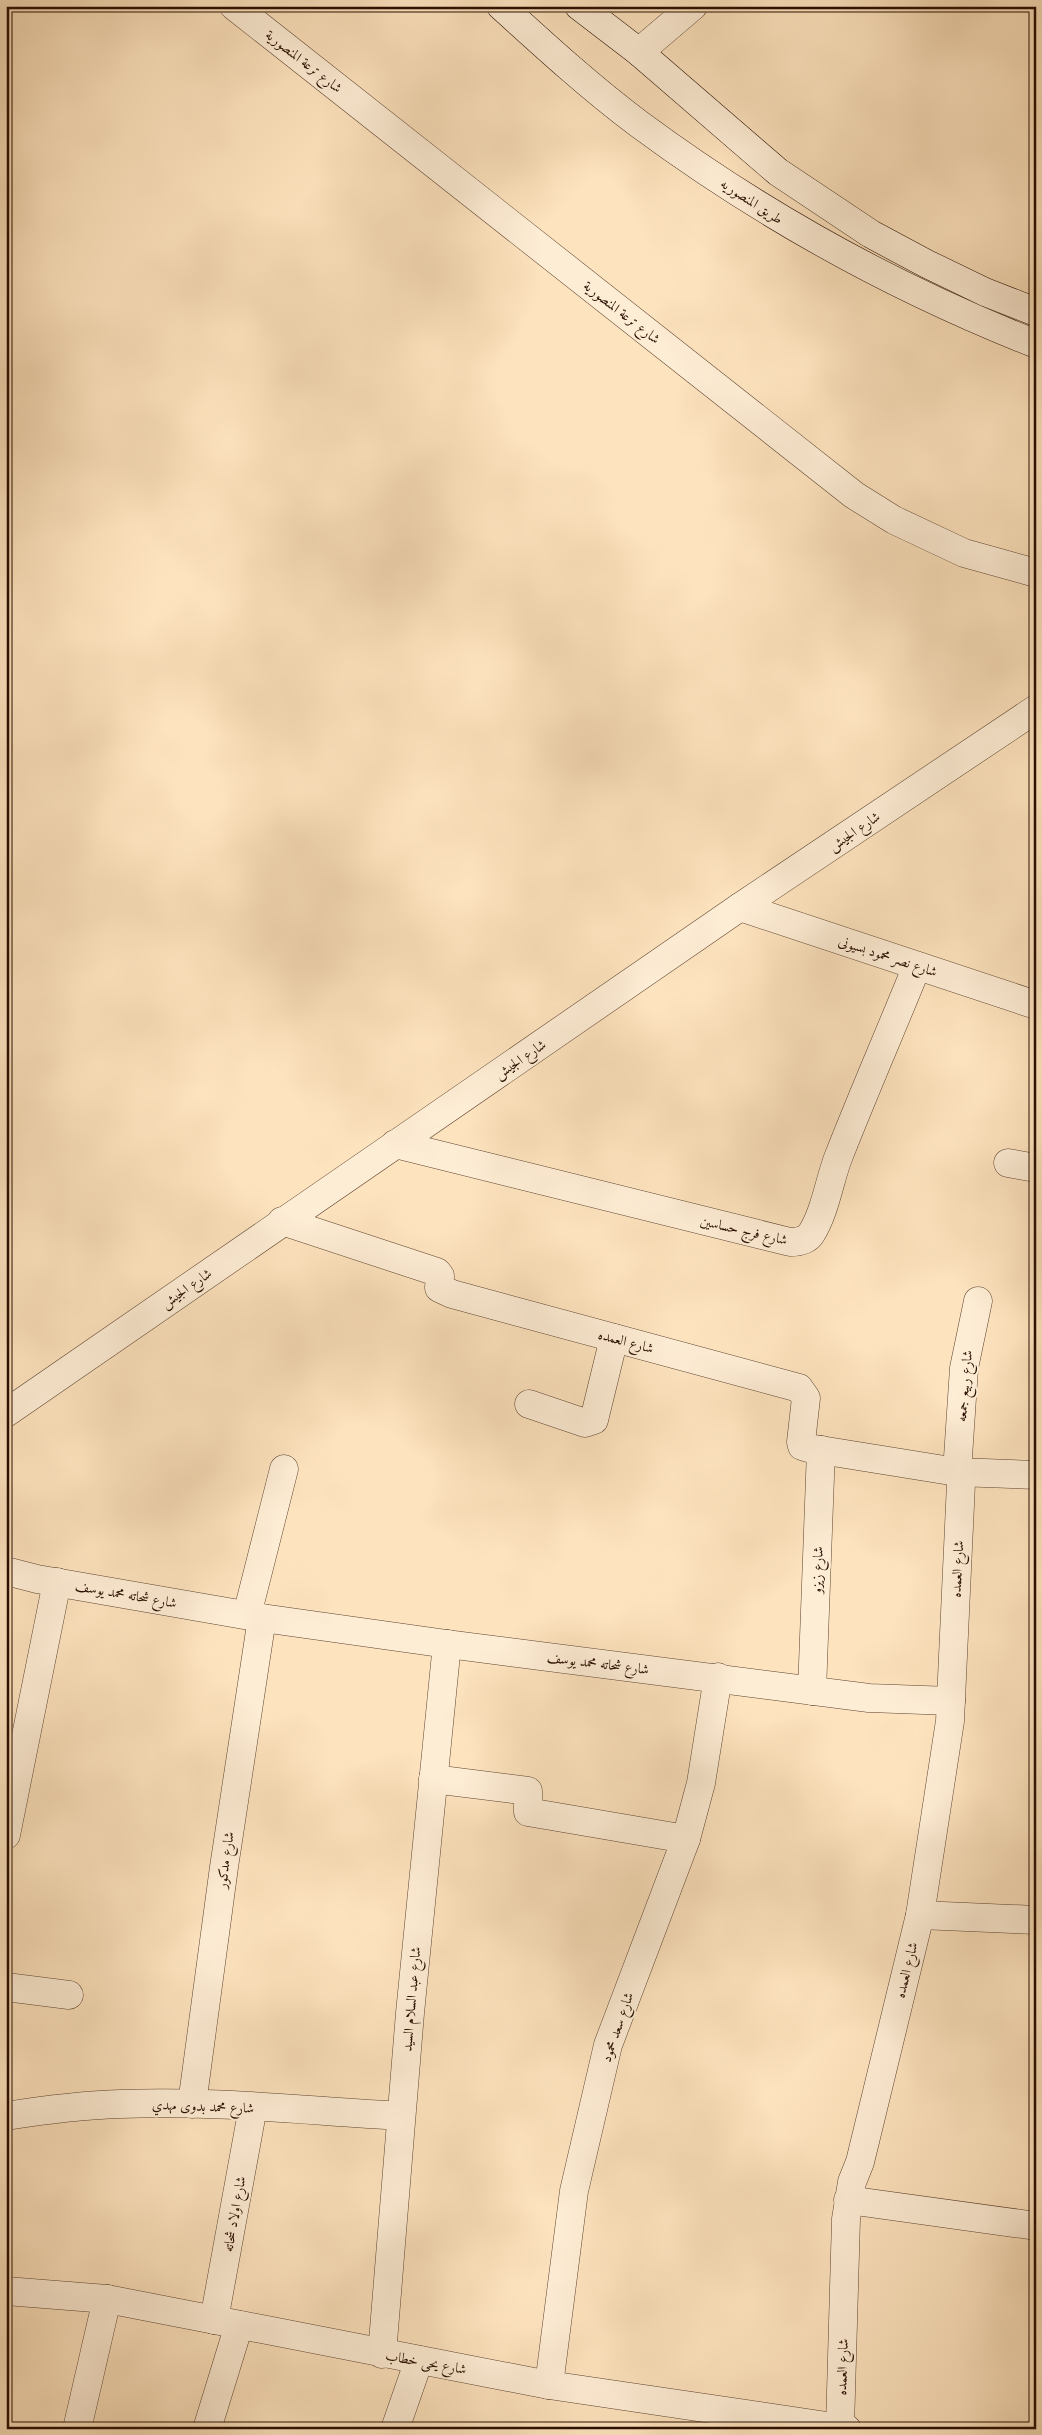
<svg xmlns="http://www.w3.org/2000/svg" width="1042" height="2435" font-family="'Libre Caslon Text',Amiri,serif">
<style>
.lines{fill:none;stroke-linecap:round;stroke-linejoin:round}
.minor-casing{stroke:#5d4330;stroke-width:29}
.tertiary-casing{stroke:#5d4330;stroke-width:29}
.secondary-casing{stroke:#280e00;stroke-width:29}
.minor{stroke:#feedd5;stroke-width:28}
.tertiary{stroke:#feedd5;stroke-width:28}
.secondary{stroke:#feedd5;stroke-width:28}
.labels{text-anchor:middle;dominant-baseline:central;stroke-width:4;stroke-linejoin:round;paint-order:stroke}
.street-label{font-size:14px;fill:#280e00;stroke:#feedd5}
</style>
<rect width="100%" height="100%" fill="#fde3be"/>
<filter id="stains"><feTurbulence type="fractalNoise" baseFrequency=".004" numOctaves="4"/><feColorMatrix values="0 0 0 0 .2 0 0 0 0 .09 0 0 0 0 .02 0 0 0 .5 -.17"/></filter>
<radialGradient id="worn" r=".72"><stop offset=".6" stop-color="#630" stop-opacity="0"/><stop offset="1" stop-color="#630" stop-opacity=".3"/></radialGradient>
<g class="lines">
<defs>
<g id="minor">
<polyline points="234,6 854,495 894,520 964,553 1036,573"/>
<polyline points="639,52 693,6"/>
<polyline points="740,907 1036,1005"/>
<path d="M 395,1144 L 790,1242 C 798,1242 806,1241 811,1234 C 825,1212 829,1182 838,1158 C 863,1094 891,1030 917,966"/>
<polyline points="1008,1163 1036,1168"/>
<polyline points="282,1221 437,1272 440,1276 439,1288 452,1294 799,1388 806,1398 801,1442 802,1446 808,1448 957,1472 961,1483 950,1721 920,1915 860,2162 852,2182 846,2219 840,2427"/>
<polyline points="978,1301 964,1368 957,1472 1036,1475"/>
<polyline points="529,1404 585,1423 594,1420 614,1338"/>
<polyline points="6,1571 37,1579 262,1618 447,1644 869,1698 951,1701"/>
<polyline points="247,1615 284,1469"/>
<polyline points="812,1691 821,1450"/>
<polyline points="433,1779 528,1791 528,1812 686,1839"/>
<polyline points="6,1835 57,1582"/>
<polyline points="920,1915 1036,1920"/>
<polyline points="6,1987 69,1995"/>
<polyline points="192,2104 224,1867 262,1618"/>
<path d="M 6,2116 C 44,2110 81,2105 120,2104 C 213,2100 308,2111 401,2116"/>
<polyline points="848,2200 1036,2226"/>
<polyline points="6,2291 107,2299 549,2385 847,2429"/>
<polyline points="214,2320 253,2107"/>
<polyline points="382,2354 410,2013 447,1644"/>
<polyline points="549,2385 574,2191 608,2045 686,1839 701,1783 718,1677"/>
<polyline points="77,2429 107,2299"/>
<polyline points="207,2429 239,2325"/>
<polyline points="395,2429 419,2360"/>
</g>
<polyline id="tertiary" points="6,1413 740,907 1036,709"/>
<g id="secondary">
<path d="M 501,6 C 546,47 591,88 639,124 C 762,215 894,288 1036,344"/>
<polyline points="579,6 639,52 778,172 871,234 927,264 985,292 1036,312"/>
</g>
</defs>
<use href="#minor" class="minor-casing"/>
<use href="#tertiary" class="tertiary-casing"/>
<use href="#secondary" class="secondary-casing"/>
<use href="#minor" class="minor"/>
<use href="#tertiary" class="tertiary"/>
<use href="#secondary" class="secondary"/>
</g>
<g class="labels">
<g class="street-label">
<text transform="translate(304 61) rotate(38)">شارع ترعة المنصورية</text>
<text transform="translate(752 201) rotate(33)">طريق المنصوريه</text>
<text transform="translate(622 312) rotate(38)">شارع ترعة المنصورية</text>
<text transform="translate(854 831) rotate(-34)">شارع الجيش</text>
<text transform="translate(888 956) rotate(18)">شارع نصر محمود بسيونى</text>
<text transform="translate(520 1059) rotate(-34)">شارع الجيش</text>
<text transform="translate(744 1230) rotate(13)">شارع فرج حساسين</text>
<text transform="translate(186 1288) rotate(-35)">شارع الجيش</text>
<text transform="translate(626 1341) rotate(15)">شارع العمده</text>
<text transform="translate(964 1386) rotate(-85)">شارع ربيع جمعه</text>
<text transform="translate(957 1569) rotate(-87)">شارع العمده</text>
<text transform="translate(817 1570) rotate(-88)">شارع زيزو</text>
<text transform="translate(126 1594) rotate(10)">شارع شحاته محمد يوسف</text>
<text transform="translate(598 1663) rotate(7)">شارع شحاته محمد يوسف</text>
<text transform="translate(225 1860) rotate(-82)">شارع مدكور</text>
<text transform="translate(906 1970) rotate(-76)">شارع العمده</text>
<text transform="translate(411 1999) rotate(-85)">شارع عبد السلام السيد</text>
<text transform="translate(617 2027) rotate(-71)">شارع سعد محمود</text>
<text transform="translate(203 2106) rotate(2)">شارع محمد بدوى مهدي</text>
<text transform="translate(234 2214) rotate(-80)">شارع اولاد شحاته</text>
<text transform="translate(426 2362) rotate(10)">شارع يحى خطاب</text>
<text transform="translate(842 2367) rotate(-88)">شارع العمده</text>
</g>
</g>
<rect width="1042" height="2435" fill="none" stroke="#fde3be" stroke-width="25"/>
<rect x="8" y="8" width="1027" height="2420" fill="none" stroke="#280e00" stroke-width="2.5"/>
<rect x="12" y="12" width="1017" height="2410" fill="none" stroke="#280e00"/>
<rect width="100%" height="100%" filter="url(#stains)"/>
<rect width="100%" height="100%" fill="url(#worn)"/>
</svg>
